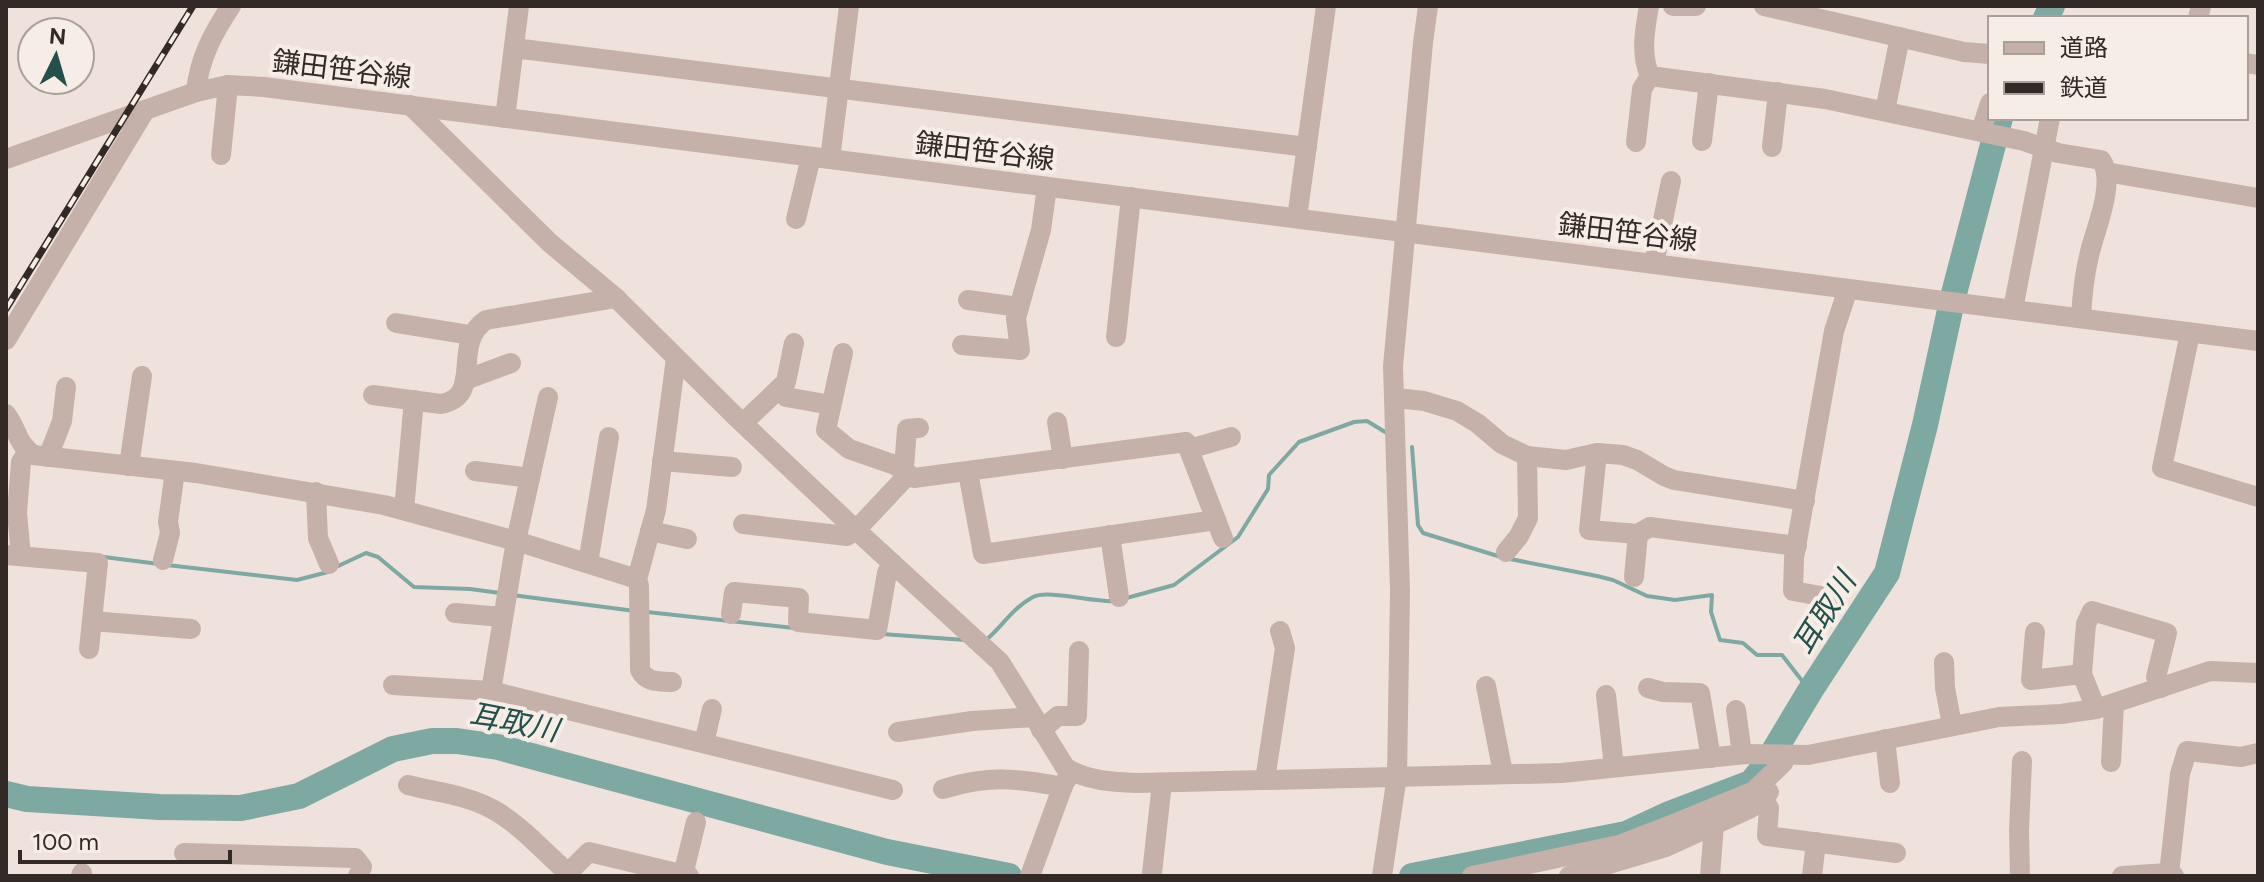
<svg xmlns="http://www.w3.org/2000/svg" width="2264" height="882" font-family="Figtree,'Noto Sans JP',sans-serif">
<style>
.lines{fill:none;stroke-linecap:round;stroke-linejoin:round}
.stream{stroke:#7ea8a2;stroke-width:4}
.river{stroke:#7ea8a2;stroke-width:26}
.minor{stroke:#c5b1a9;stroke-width:20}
.rail-casing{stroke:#332a28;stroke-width:7}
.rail{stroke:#f7ede7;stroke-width:4;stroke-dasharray:12;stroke-linecap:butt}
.labels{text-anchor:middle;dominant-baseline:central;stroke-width:8;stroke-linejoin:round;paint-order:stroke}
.street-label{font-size:28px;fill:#332a28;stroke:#f7ede7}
.water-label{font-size:30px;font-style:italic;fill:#23504a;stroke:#f7ede7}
</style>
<rect width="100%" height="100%" fill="#efe2dc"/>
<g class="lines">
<g class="stream">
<polyline points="1412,447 1418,525 1423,533 1501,557"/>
<polyline points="104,557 159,564"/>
<polyline points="1510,559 1597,576 1613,580 1647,596 1675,600 1712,595 1711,612 1720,640 1743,643 1757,655 1782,655 1810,691"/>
<polyline points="167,565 297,580 328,572"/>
<polyline points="336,567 366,553 378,557 414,587 470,589 500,593"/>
<polyline points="512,595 635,611"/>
<polyline points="1123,599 1174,585 1238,537 1268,489 1269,475 1299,442 1354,422 1367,421 1385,432"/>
<polyline points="647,612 794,628"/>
<polyline points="882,634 965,640"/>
<path d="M 986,640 C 1003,626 1011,609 1033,597 C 1048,589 1095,603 1115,601"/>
</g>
<g class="river">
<polyline points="2046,18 2052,6"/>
<polyline points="6,794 27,799 160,807 241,808 299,796 393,749 432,741 457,741 498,747 887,852 1009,876"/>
<polyline points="1412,876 1626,834 1667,815 1751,783 1765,766 1810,691 1887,573 1925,425 1952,301 2000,118"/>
</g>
<g class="minor">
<path d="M 1649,6 C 1645,29 1640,54 1650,76 L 1825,99 L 2024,141 L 2058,153 L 2101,160 C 2117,182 2094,232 2089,256 C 2084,277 2082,297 2081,318"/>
<polyline points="1673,6 1696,6"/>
<polyline points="1764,6 1964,52 1990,54"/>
<polyline points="2198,18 2201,6"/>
<polyline points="514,48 1307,147"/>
<polyline points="2246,63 2258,65"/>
<path d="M 196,92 C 199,59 213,33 231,6"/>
<path d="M 410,105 L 550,243 L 616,298 L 734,415 L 856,530 L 1000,662 L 1065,767 C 1086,781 1113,782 1138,783 L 1562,773 L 1746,754 L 1808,755 L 1999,717 L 2061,714 L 2096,709 L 2210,671 L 2258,673"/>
<polyline points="1885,111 1900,37"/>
<polyline points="505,118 519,6"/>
<polyline points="1981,131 1990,103"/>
<polyline points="1702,141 1709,83"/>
<polyline points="1636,142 1642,89 1650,76"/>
<polyline points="1772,147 1778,92"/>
<polyline points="221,155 228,85"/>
<polyline points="6,159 196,92 228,85 264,87 2258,341"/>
<polyline points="830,159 849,6"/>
<polyline points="2106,172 2258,198"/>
<polyline points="1297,218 1326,6"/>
<polyline points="796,219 811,157"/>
<polyline points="1654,264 1671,181"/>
<polyline points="968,300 1019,307"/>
<polyline points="2013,309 2050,118"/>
<polyline points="396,323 470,335"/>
<polyline points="2190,333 2162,468 2258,497"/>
<polyline points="1116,337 1131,197"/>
<polyline points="6,340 144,112"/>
<polyline points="962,345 1020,350 1016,318 1041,230 1047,187"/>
<polyline points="843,353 826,430 849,449 895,465 914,478 1186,442 1223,538"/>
<polyline points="465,380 511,363"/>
<polyline points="779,389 786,397 831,405"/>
<path d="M 373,395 L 441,404 C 485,396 450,344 486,320 L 616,298"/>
<polyline points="1396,398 1424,401 1457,411 1477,423 1502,444 1527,456 1566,460 1597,453 1623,455 1637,460 1664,476 1674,480 1805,501"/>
<path d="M 6,414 C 19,431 14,439 33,455 L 196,473 L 384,505 L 516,541 L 637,579 L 656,510 L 676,358"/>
<polyline points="1057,422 1063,459"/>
<polyline points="743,423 786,382 794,343"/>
<polyline points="1189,449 1231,437"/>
<polyline points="1597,453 1589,530 1638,534 1650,527 1797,546"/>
<polyline points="48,457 62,421 66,387"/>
<polyline points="662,461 732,467"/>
<polyline points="129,466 142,376"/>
<polyline points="475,471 530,478"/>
<polyline points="968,472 983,554 1216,520"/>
<polyline points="316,492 318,538 329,564"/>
<polyline points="404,510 414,400"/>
<polyline points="743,524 847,536 856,530 903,480 907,429 919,428"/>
<polyline points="650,531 687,539"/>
<polyline points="1110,535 1119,597"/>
<polyline points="1506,552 1519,536 1528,518 1527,456"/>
<polyline points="6,555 98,563 89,649"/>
<polyline points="21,556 17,513 21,462 28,451"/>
<polyline points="163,560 170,533 168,522 175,471"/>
<polyline points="588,563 609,437"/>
<polyline points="1634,577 1638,534"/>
<path d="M 637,579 L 639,586 L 640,670 C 647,683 658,681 672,682"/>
<polyline points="1832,598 1793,591 1794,558 1834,331 1848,289"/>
<polyline points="455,613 503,617"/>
<polyline points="731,614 734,592 799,598 798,622 877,630 887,573 892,563"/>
<polyline points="92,621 191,629"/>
<polyline points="2035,632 2031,680 2082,674"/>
<polyline points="1944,662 1945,688 1952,725"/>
<polyline points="393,685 491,691 893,790"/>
<polyline points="1486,686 1503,773"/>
<polyline points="1648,688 1663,692 1700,693 1711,758"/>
<polyline points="491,691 516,541 548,397"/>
<polyline points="1606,695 1614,767"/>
<polyline points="2096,709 2082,674 2086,624 2092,611 2167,633 2156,677 2161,688"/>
<polyline points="1736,710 1742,754"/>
<polyline points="1041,730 1058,716 1077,716 1079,651"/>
<polyline points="898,732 972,721 1034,717"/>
<polyline points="1885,739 1890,783"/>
<polyline points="704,743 712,709"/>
<polyline points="2111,762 2114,705"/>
<polyline points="1265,780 1285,648 1280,631"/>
<path d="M 408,785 C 435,792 467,795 492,809 C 519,823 545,853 568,873 L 567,876"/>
<path d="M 943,789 C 990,775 1015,778 1063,787"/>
<polyline points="1763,800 1769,808 1767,836 1896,853"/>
<polyline points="184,853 355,858 362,867 358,876"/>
<polyline points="568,873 589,852 689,876"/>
<polyline points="1152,873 1162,783"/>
<polyline points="2169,874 2180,774 2187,751 2241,757 2258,753"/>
<polyline points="683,875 696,822"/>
<polyline points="81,876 82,873"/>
<polyline points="1030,876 1064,783 1070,775"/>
<polyline points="1382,876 1397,776 1400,591 1393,366 1423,43 1428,6"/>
<polyline points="1472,876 1619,845 1676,823 1754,791 1783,763 1786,756"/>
<polyline points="1569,876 1666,847 1747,810 1761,802 1769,792"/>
<polyline points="1710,876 1714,825"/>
<polyline points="1812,876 1816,842"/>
<polyline points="2020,876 2019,831 2022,761"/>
<polyline points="2122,876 2167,873 2174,876"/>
</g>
<defs>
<polyline id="rail" points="6,309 193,6"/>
</defs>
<use href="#rail" class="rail-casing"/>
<use href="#rail" class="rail"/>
</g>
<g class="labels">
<g class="street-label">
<text transform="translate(342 69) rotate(7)">鎌田笹谷線</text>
<text transform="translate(985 151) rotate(7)">鎌田笹谷線</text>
<text transform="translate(1628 232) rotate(7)">鎌田笹谷線</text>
</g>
<g class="water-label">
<text transform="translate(1824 613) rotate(-58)">耳取川</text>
<text transform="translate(514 722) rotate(11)">耳取川</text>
</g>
</g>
<rect width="2264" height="882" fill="none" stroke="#332a28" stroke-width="16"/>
<rect x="1988" y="16" width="260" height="104" fill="#f7ede7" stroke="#a99f9b" stroke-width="2"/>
<rect x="2004" y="42" width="40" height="12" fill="#c5b1a9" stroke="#a99f9b" stroke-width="2"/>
<text x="2060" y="56" font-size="24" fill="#332a28">道路</text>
<rect x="2004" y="82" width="40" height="12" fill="#332a28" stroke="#a99f9b" stroke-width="2"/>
<text x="2060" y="96" font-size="24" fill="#332a28">鉄道</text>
<g transform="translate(56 56) rotate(5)"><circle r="38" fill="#f7ede7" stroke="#a99f9b" stroke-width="2"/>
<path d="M0-6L14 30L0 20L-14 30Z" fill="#23504a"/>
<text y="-12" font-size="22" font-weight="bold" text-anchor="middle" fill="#332a28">N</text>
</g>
<path d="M20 850v12h210v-12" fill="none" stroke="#332a28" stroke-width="4"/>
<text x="32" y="850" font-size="24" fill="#332a28" stroke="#f7ede7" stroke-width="6" paint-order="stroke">100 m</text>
</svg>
